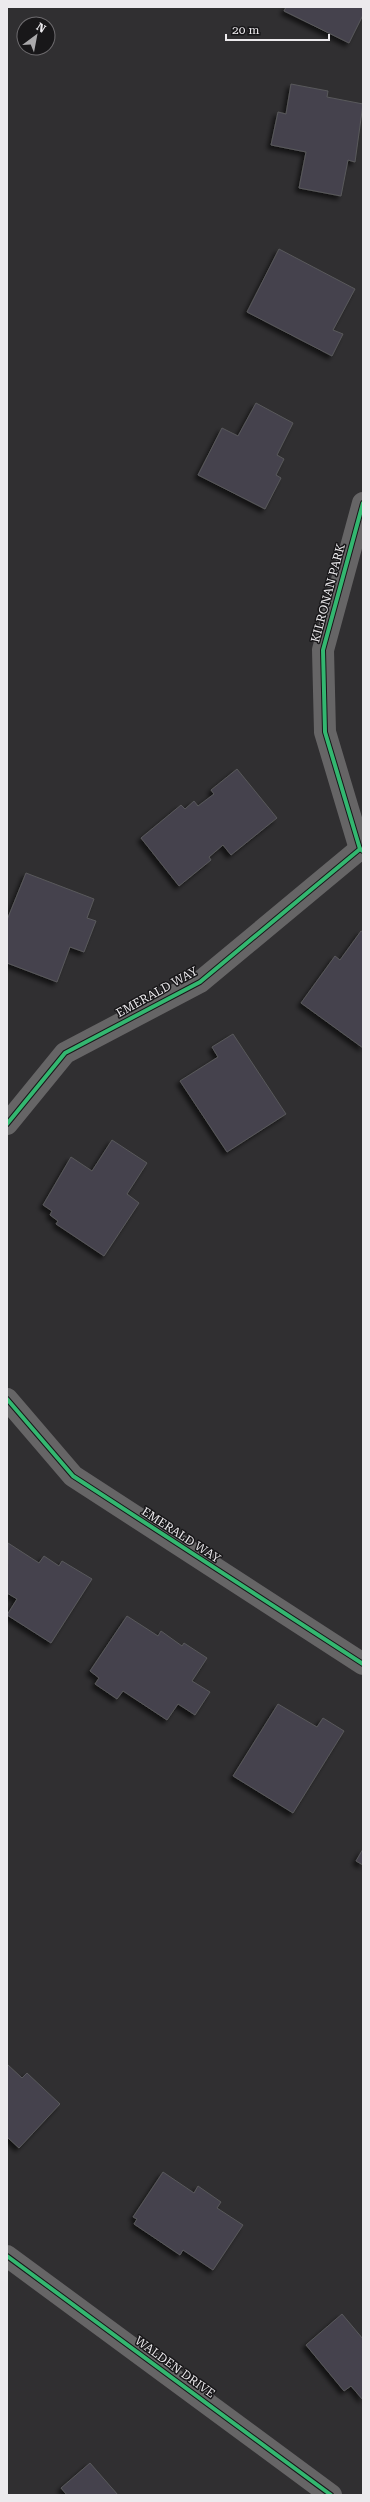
<svg xmlns="http://www.w3.org/2000/svg" width="370" height="2502" font-family="'Roboto Serif',serif">
<style>
.building{fill:#45424e;stroke:#59595b;filter:url(#shadow)}
.lines{fill:none;stroke-linecap:round;stroke-linejoin:round}
.street{stroke:#666566;stroke-width:22}
.cycleway-casing{stroke:#181719;stroke-width:6}
.cycleway{stroke:#33b770;stroke-width:4}
.labels{text-anchor:middle;dominant-baseline:central;stroke-width:3;stroke-linejoin:round;paint-order:stroke}
.street-label{font-size:12px;fill:#eceaed;stroke:#181719}
</style>
<defs>
<filter id="shadow"><feDropShadow dx="-3.5" dy="3.5" stdDeviation="2" flood-color="#0009"/></filter>
</defs>
<rect width="100%" height="100%" fill="#302f31"/>
<g class="building">
<polygon points="286,7 363,7 363,15 349,43 284,11"/>
<polygon points="291,84 328,91 327,97 363,104 355,162 348,160 341,196 299,188 306,152 271,145 278,112 286,114"/>
<polygon points="279,249 355,289 333,330 343,334 332,356 247,312"/>
<polygon points="256,403 293,423 277,455 284,459 276,475 281,478 265,509 198,475 222,428 238,436"/>
<polygon points="237,769 277,818 231,855 223,845 209,857 211,860 179,886 141,838 181,805 185,809 194,801 198,806 214,794 211,790"/>
<polygon points="26,873 94,899 87,918 96,921 84,952 70,947 57,982 7,963 7,920"/>
<polygon points="361,931 363,932 363,1048 301,1003 335,956 340,960"/>
<polygon points="233,1034 286,1114 227,1152 180,1081 218,1057 212,1047"/>
<polygon points="112,1140 147,1163 127,1194 139,1203 104,1256 56,1224 58,1221 50,1215 52,1211 43,1205 71,1157 92,1171"/>
<polygon points="8,1543 39,1563 44,1556 59,1566 62,1561 92,1579 51,1643 7,1615 17,1599 7,1593"/>
<polygon points="127,1616 158,1636 161,1631 182,1646 184,1643 207,1658 192,1681 210,1692 195,1715 178,1704 167,1720 123,1691 117,1699 95,1684 99,1678 90,1671"/>
<polygon points="278,1704 317,1727 323,1718 344,1731 293,1813 233,1776"/>
<polygon points="363,1849 363,1865 356,1861"/>
<polygon points="7,2064 22,2078 27,2073 60,2104 19,2148 7,2137"/>
<polygon points="163,2172 194,2193 198,2186 221,2202 217,2208 243,2225 213,2270 183,2250 180,2255 134,2224 137,2219 133,2217"/>
<polygon points="342,2314 363,2339 363,2400 351,2386 344,2391 306,2345"/>
<polygon points="90,2463 118,2495 67,2495 61,2488"/>
</g>
<g class="lines">
<g class="street">
<polyline points="363,503 323,650 325,732 360,849 363,851"/>
<polyline points="7,1124 65,1053 200,982 360,849"/>
<polyline points="7,1399 73,1476 363,1664"/>
<polyline points="7,2256 331,2495"/>
</g>
<defs>
<g id="cycleway">
<polyline points="363,503 323,650 325,732 360,849 363,851"/>
<polyline points="7,1124 65,1053 200,982 360,849"/>
<polyline points="7,1399 73,1476 363,1664"/>
<polyline points="7,2256 331,2495"/>
</g>
</defs>
<use href="#cycleway" class="cycleway-casing"/>
<use href="#cycleway" class="cycleway"/>
</g>
<g class="labels">
<g class="street-label">
<text transform="translate(328 593) rotate(-75)">KILRONAN PARK</text>
<text transform="translate(157 992) rotate(-29)">EMERALD WAY</text>
<text transform="translate(181 1535) rotate(33)">EMERALD WAY</text>
<text transform="translate(175 2367) rotate(36)">WALDEN DRIVE</text>
</g>
</g>
<rect width="370" height="2502" fill="none" stroke="#eceaed" stroke-width="16"/>
<g transform="translate(36 36) rotate(32)"><circle r="19" fill="#181719" stroke="#6d6b6e"/>
<path d="M0-3L7 15L0 10L-7 15Z" fill="#aaa9ab"/>
<text y="-6" font-size="11" font-weight="bold" text-anchor="middle" fill="#eceaed">N</text>
</g>
<path d="M226 34v6h103v-6" fill="none" stroke="#eceaed" stroke-width="2"/>
<text x="232" y="34" font-size="12" fill="#eceaed" stroke="#181719" stroke-width="3" paint-order="stroke">20 m</text>
</svg>
